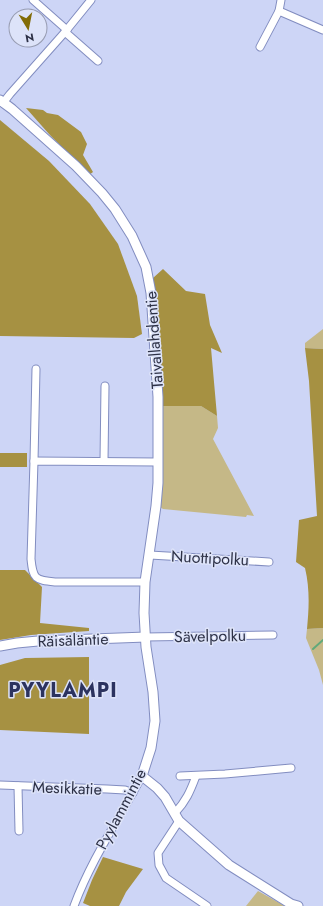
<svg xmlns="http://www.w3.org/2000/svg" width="323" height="906" font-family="Jost,sans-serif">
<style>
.green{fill:#c5b887}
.forest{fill:#a69142}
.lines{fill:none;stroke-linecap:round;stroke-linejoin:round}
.stream{stroke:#60a97a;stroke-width:2}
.street-casing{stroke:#828dc0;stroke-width:9}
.secondary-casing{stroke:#828dc0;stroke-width:11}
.street{stroke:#fff;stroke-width:7}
.secondary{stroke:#fff;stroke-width:9}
.labels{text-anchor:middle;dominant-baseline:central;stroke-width:3;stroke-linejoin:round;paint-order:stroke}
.street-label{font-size:16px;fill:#2d3146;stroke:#dde3f9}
.district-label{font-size:20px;font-weight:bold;letter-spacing:1px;fill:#2c335f;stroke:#dde3f9}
</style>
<rect width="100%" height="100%" fill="#cdd5f6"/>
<g class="green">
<polygon points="323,329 323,349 305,348 305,343"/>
<polygon points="163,406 201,406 217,416 218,428 213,439 254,516 247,515 246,517 163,509 160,507"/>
<polygon points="323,628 323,685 319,670 306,638 307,629"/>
<polygon points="258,891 285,906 246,906"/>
</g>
<g class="forest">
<polygon points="26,108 43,110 47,113 58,115 81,132 87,144 83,155 93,172 89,175 49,134"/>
<polygon points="0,120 49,161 90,204 118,244 137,296 142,334 134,338 0,336"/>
<polygon points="163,269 186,291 205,294 210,325 222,353 211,348 217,416 201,406 163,406 153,278"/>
<path d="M 305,348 L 323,349 L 323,628 L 307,629 C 309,608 310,589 305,568 L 296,562 L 299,520 L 317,516 L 309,381 Z"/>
<rect x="0" y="453" width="27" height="14"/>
<polygon points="0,570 25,570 42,587 40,623 89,628 89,631 31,635 0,640"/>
<polygon points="89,657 89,734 0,730 0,665 25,658"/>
<polygon points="103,857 143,869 126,892 119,906 90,906 83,903 92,880"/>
</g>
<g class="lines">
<polyline class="stream" points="313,649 323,640"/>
<defs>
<g id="street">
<polyline points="33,0 67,30"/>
<polyline points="279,11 323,30"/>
<polyline points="65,32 98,61"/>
<polyline points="260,47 279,11 281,0"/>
<polyline points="3,103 10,94 65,32 91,0"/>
<polyline points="34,461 36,369"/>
<polyline points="104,461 105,386"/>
<polyline points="150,555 269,562"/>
<path d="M 145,582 L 55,582 C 35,580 33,579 31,559 L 34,461 L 157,462"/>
<polyline points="146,637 273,635"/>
<polyline points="180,776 225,774 291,768"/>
<polyline points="0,785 107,789 125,790 133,793"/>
<polyline points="18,786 19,831"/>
<path d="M 175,813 C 186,801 190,792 196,776"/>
<polyline points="179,821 158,853 159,865 166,878 207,906"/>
<path d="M 74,906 C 91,860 119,819 142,776"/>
</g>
<g id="secondary">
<polyline points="0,100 12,109 76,166 102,193 115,209 132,236 146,267 151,293 158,397 158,483 156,506 145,582 144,613 146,647 153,692 155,721 151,748 142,776 157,788 165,797 179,821 229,865 291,904 298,906"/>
<polyline points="0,646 17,643 38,641 146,637"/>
</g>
</defs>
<use href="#street" class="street-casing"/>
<use href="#secondary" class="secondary-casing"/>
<use href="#street" class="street"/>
<use href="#secondary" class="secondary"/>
</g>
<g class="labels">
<g class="street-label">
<text transform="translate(154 340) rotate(-94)">Taivallahdentie</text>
<text transform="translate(210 558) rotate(3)">Nuottipolku</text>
<text transform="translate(210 636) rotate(-1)">Sävelpolku</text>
<text transform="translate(73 640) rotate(-2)">Räisäläntie</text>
<text transform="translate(67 788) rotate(2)">Mesikkatie</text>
<text transform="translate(121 809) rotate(-62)">Pyylammintie</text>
</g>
<g class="district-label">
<text x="63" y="690">PYYLAMPI</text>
</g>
</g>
<g transform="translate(28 28) rotate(170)"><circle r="19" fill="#dde3f9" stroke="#979cb1"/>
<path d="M0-3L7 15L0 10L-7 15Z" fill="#826c07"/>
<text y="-6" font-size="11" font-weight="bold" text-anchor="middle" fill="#2d3146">N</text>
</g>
</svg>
